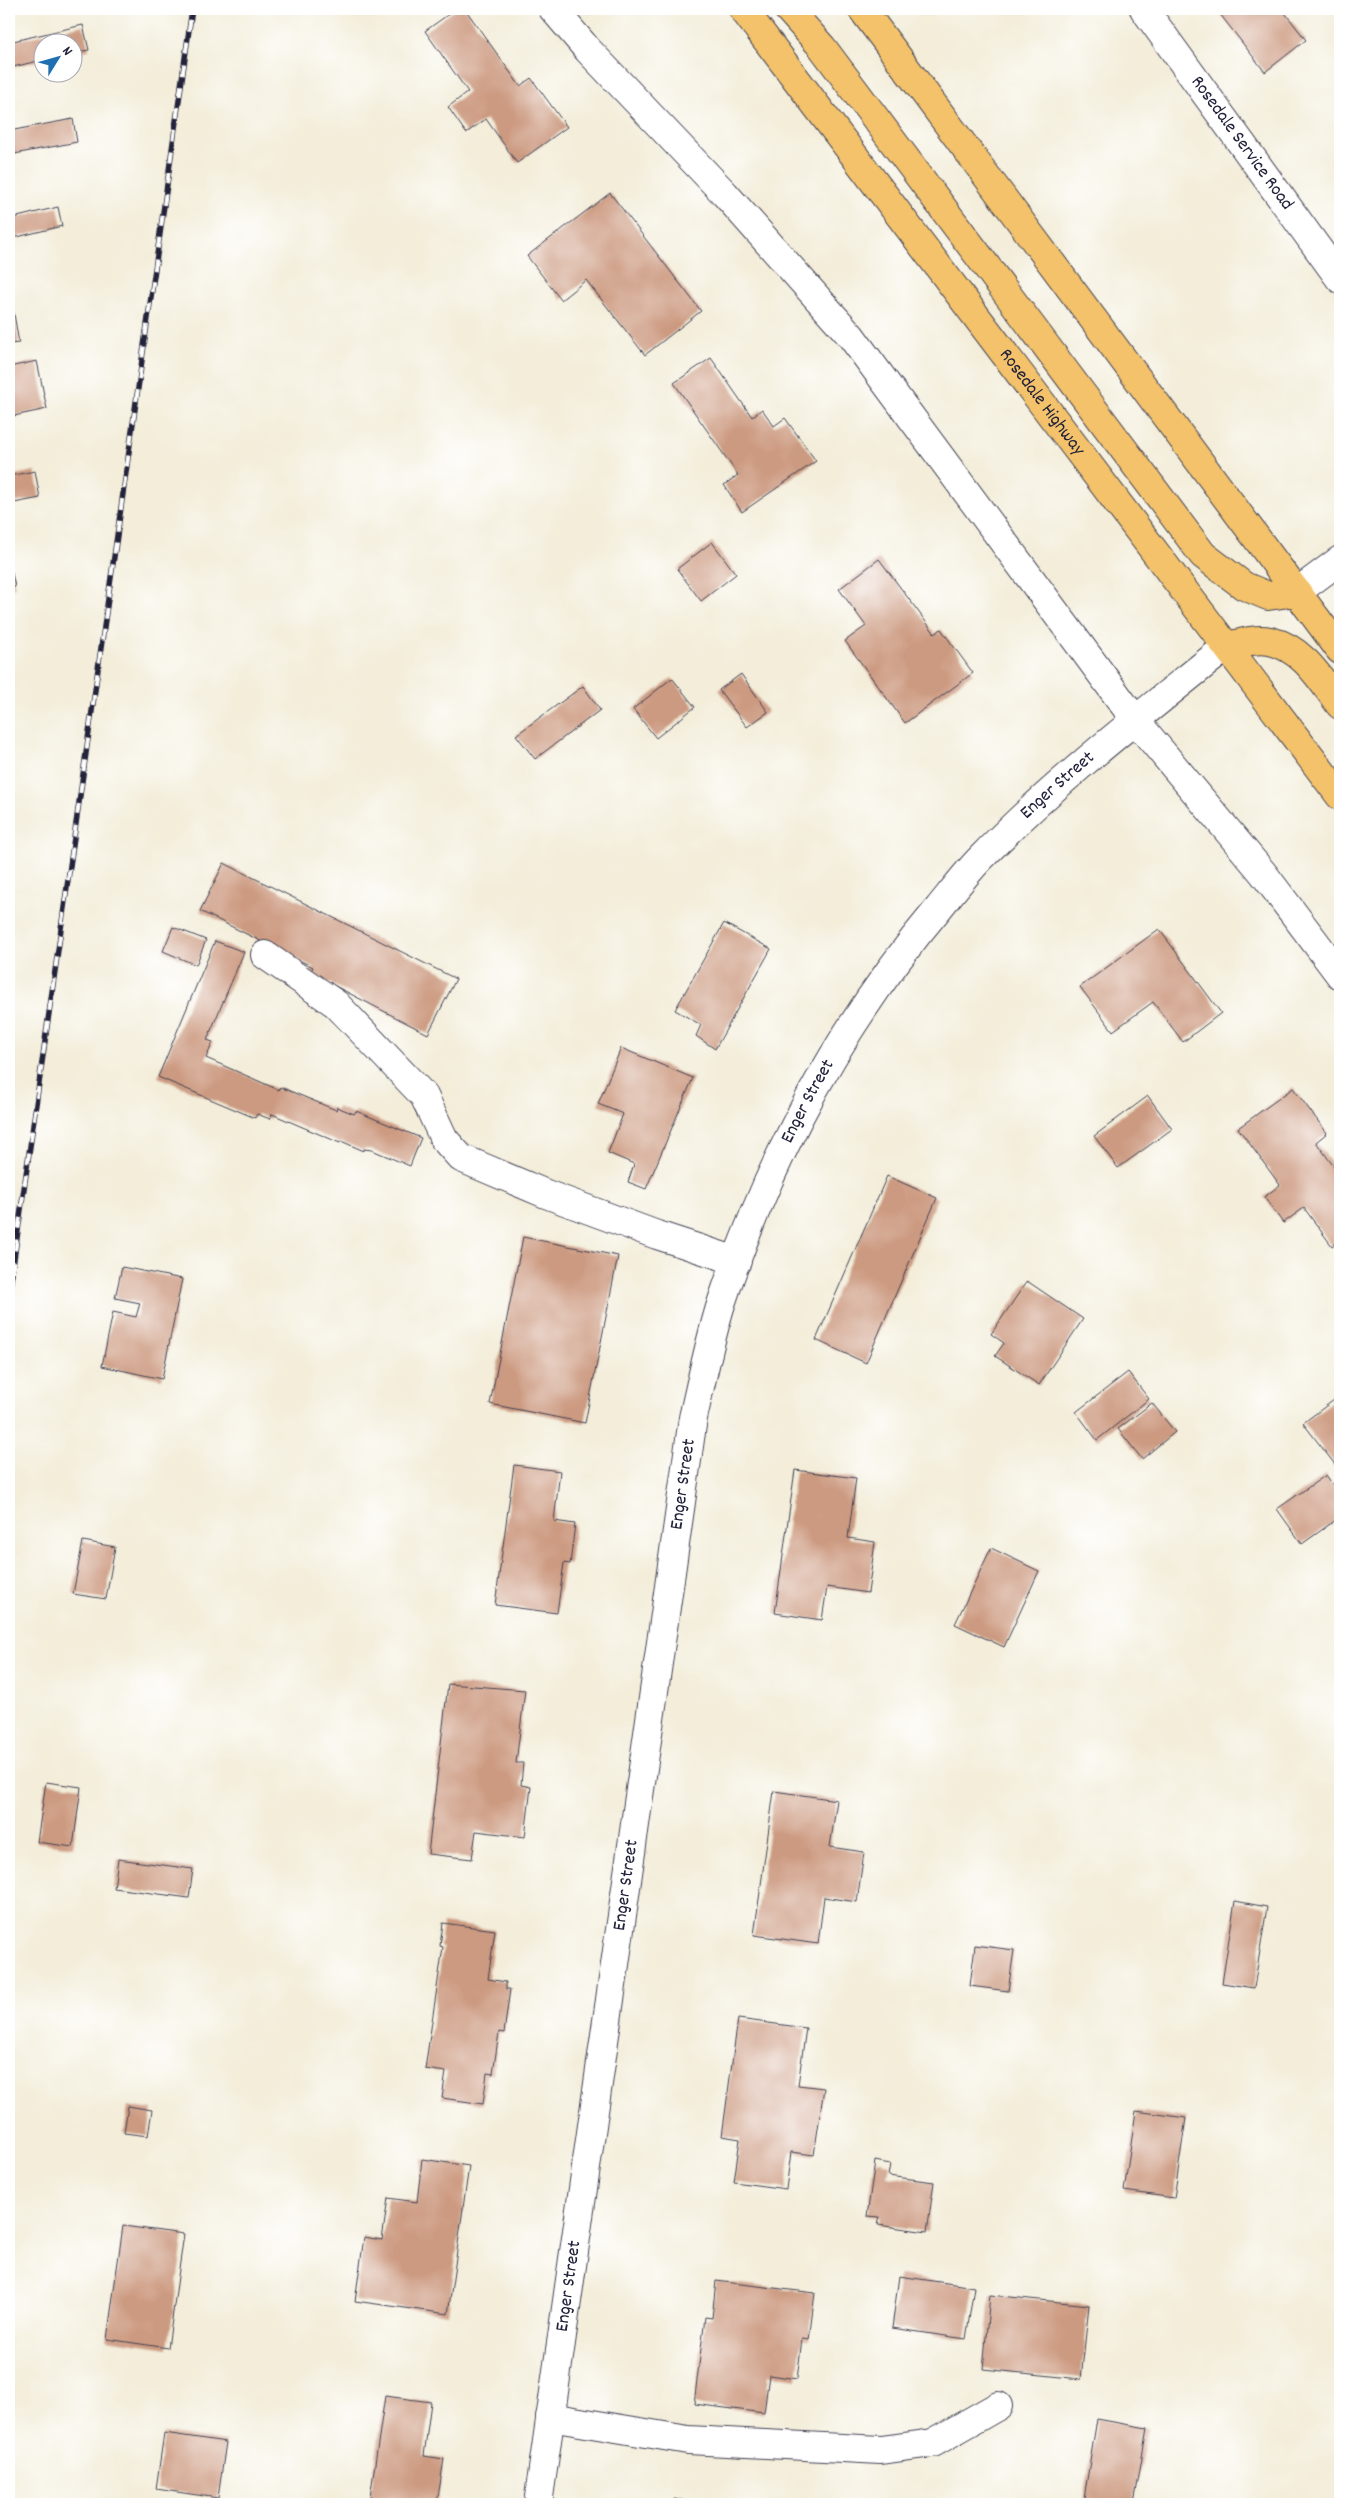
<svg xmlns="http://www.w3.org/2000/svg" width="1349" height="2513" font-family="Dekko,sans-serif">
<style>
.building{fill:#cc9a80}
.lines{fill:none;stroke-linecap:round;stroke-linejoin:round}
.minor-casing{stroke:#414053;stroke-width:30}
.major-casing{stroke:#414053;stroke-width:30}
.minor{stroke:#fff;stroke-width:28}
.major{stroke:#f3c26a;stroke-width:28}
.rail-casing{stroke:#22223b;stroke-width:5.5}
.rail{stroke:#fff;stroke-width:4;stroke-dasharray:11;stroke-linecap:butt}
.labels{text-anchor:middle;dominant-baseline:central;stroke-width:5;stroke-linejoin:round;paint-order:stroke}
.street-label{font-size:19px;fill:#22223b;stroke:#fff}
</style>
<rect width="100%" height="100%" fill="#fff"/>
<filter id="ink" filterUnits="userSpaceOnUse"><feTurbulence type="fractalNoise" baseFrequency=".02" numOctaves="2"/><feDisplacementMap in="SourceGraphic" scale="10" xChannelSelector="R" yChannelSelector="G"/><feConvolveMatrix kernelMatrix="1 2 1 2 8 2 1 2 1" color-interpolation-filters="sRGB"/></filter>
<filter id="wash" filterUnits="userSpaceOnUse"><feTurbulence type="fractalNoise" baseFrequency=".0096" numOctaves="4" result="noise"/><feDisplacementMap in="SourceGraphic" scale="20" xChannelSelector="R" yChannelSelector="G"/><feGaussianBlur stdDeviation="1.12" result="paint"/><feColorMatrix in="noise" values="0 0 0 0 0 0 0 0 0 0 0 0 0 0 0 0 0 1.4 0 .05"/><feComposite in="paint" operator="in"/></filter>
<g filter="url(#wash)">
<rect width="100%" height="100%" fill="#f3edd9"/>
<g id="blocks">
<g class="building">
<polygon points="456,9 465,9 520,86 531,78 567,127 517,163 486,119 466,133 448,107 468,92 425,31"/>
<polygon points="1216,9 1282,9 1306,40 1265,72"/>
<polygon points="83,25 89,50 72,53 72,42 42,42 42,60 9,68 9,42"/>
<polygon points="73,119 77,142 9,155 9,131"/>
<polygon points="610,193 701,311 645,355 586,280 561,300 527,256"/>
<polygon points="58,207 62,226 9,239 9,219"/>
<polygon points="12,302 19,343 9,344 9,303"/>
<polygon points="711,358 752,417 762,409 774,426 785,418 816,461 742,512 724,485 738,475 674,383"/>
<polygon points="37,361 47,409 9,417 9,367"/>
<polygon points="35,471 40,498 9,504 9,476"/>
<polygon points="712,542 736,574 701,601 677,569"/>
<polygon points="9,559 15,587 9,588"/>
<polygon points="879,559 935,634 941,629 973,673 905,723 845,641 866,626 839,589"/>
<polygon points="741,674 768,712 747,727 719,690"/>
<polygon points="672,678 695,707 656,738 633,709"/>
<polygon points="583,686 600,710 535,759 516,735"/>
<polygon points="224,863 456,979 428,1034 310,973 313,967 200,911"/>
<polygon points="724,923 771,949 715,1049 696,1036 701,1025 675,1010"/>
<polygon points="173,927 206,940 196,965 163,951"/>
<polygon points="1159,929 1221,1013 1183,1042 1153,1002 1113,1031 1080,987"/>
<polygon points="215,941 244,952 207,1040 213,1042 206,1058 279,1090 280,1087 336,1110 337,1107 354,1114 356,1111 421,1138 410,1166 372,1150 364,1149 364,1151 341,1141 340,1143 272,1114 270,1119 257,1114 255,1118 158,1077"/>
<polygon points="621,1048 693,1078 646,1189 628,1182 634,1164 608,1153 623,1114 598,1104"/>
<polygon points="1293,1088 1327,1133 1316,1142 1340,1175 1340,1240 1332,1246 1304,1208 1283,1223 1264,1197 1280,1185 1238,1128"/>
<polygon points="1148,1096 1172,1129 1118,1168 1094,1136"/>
<polygon points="887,1176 937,1198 866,1363 816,1340"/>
<polygon points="523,1237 618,1256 585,1423 490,1404"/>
<polygon points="122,1267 182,1279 162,1379 102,1366 113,1312 136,1317 140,1303 115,1298"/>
<polygon points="1027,1281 1083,1319 1039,1385 995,1356 1004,1343 991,1334"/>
<polygon points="1128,1372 1149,1399 1097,1440 1076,1412"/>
<polygon points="1334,1400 1340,1409 1340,1471 1303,1423"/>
<polygon points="1152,1403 1175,1432 1142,1459 1118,1429"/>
<polygon points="514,1465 560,1471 554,1521 575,1524 570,1564 564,1563 557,1613 495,1605"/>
<polygon points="795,1470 856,1478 848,1538 875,1542 868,1593 827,1587 822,1620 775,1613"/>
<polygon points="1326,1475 1340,1495 1340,1517 1302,1544 1277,1509"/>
<polygon points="83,1541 115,1547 106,1599 73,1594"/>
<polygon points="991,1548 1039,1571 1004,1647 955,1624"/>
<polygon points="448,1684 525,1690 516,1763 523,1763 521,1785 531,1787 525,1837 476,1831 472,1859 428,1854"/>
<polygon points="46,1782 81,1787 73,1847 37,1842"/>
<polygon points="774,1791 837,1800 830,1847 864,1852 857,1902 824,1897 818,1944 754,1935"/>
<polygon points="118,1859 193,1869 189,1898 114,1888"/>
<polygon points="1235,1901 1267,1907 1254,1988 1222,1983"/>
<polygon points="443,1923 495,1930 488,1979 506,1982 506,1989 510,1989 504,2033 499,2032 493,2074 487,2073 483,2104 442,2098 446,2072 425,2069 443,1947 440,1946"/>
<polygon points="975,1945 1014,1950 1008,1991 970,1986"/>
<polygon points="738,2019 806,2028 798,2085 824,2088 814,2155 791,2152 786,2189 734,2182 740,2139 722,2136"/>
<polygon points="128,2106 152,2110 148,2136 124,2133"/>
<polygon points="1136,2111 1186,2118 1174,2198 1124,2191"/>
<polygon points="422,2159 469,2166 448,2314 355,2301 364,2237 382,2240 388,2198 417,2202"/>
<polygon points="875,2161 890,2164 888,2176 934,2182 927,2232 878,2225 880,2217 867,2216"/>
<polygon points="123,2226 184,2234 168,2348 107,2339"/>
<polygon points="899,2276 974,2287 966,2339 892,2328"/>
<polygon points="716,2281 815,2293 809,2340 802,2339 797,2379 769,2375 764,2413 694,2404 705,2317 712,2318"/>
<polygon points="990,2295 1089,2305 1081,2379 983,2369"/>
<polygon points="385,2396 431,2402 424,2456 444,2459 437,2504 369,2504"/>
<polygon points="1097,2419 1147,2428 1134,2504 1083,2504"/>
<polygon points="164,2433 226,2442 218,2498 156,2489"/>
<polygon points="674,2499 707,2503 707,2504 674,2504"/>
</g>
</g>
</g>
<g filter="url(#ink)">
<use href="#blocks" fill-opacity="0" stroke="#414053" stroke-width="1"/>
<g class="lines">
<defs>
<g id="minor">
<polyline points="553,9 588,50 725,194 851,336 1136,721 1263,873 1340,975"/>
<path id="s1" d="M 1144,9 L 1340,279"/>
<polyline points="1297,592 1340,560"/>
<polyline points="265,955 336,1004 424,1096 444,1139 461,1158 546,1194 657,1235 737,1261"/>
<polyline points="550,2417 688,2440 881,2450 933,2443 998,2406"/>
<path id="s2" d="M 538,2504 L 693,1418 C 702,1379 710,1338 722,1301 C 770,1157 840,1025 938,909 C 951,893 964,876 978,861 C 1054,782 1142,715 1227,646"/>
</g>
<g id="major">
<path id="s3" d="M 743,9 L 1340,796"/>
<polyline points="788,9 822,47 1203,555 1244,586 1268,596 1297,592"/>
<polyline points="862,9 1340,650"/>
<path d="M 1227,646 C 1240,643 1256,638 1270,641 C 1303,648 1321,680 1340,705"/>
</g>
</defs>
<use href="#minor" class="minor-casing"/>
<use href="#major" class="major-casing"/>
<use href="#minor" class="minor"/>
<use href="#major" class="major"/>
<defs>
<polyline id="rail" points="9,1294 192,9"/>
</defs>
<use href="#rail" class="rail-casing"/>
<use href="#rail" class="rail"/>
</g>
</g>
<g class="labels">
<g class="street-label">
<text stroke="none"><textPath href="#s1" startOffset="166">Rosedale Service Road</textPath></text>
<text stroke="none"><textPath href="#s3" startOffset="494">Rosedale Highway</textPath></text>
<text stroke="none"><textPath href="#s2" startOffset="1840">Enger Street</textPath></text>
<text stroke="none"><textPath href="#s2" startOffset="1435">Enger Street</textPath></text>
<text stroke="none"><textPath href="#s2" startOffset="1030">Enger Street</textPath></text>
<text stroke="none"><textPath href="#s2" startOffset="625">Enger Street</textPath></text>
<text stroke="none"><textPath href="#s2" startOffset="220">Enger Street</textPath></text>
</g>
</g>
<rect width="1349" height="2513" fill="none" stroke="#fff" stroke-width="30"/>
<g transform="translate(58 58) rotate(53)"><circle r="24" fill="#ffffff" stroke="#a7a7b1"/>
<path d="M0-4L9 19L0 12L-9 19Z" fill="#1f6fb2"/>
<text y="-8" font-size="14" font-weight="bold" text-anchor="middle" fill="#22223b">N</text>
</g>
</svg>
